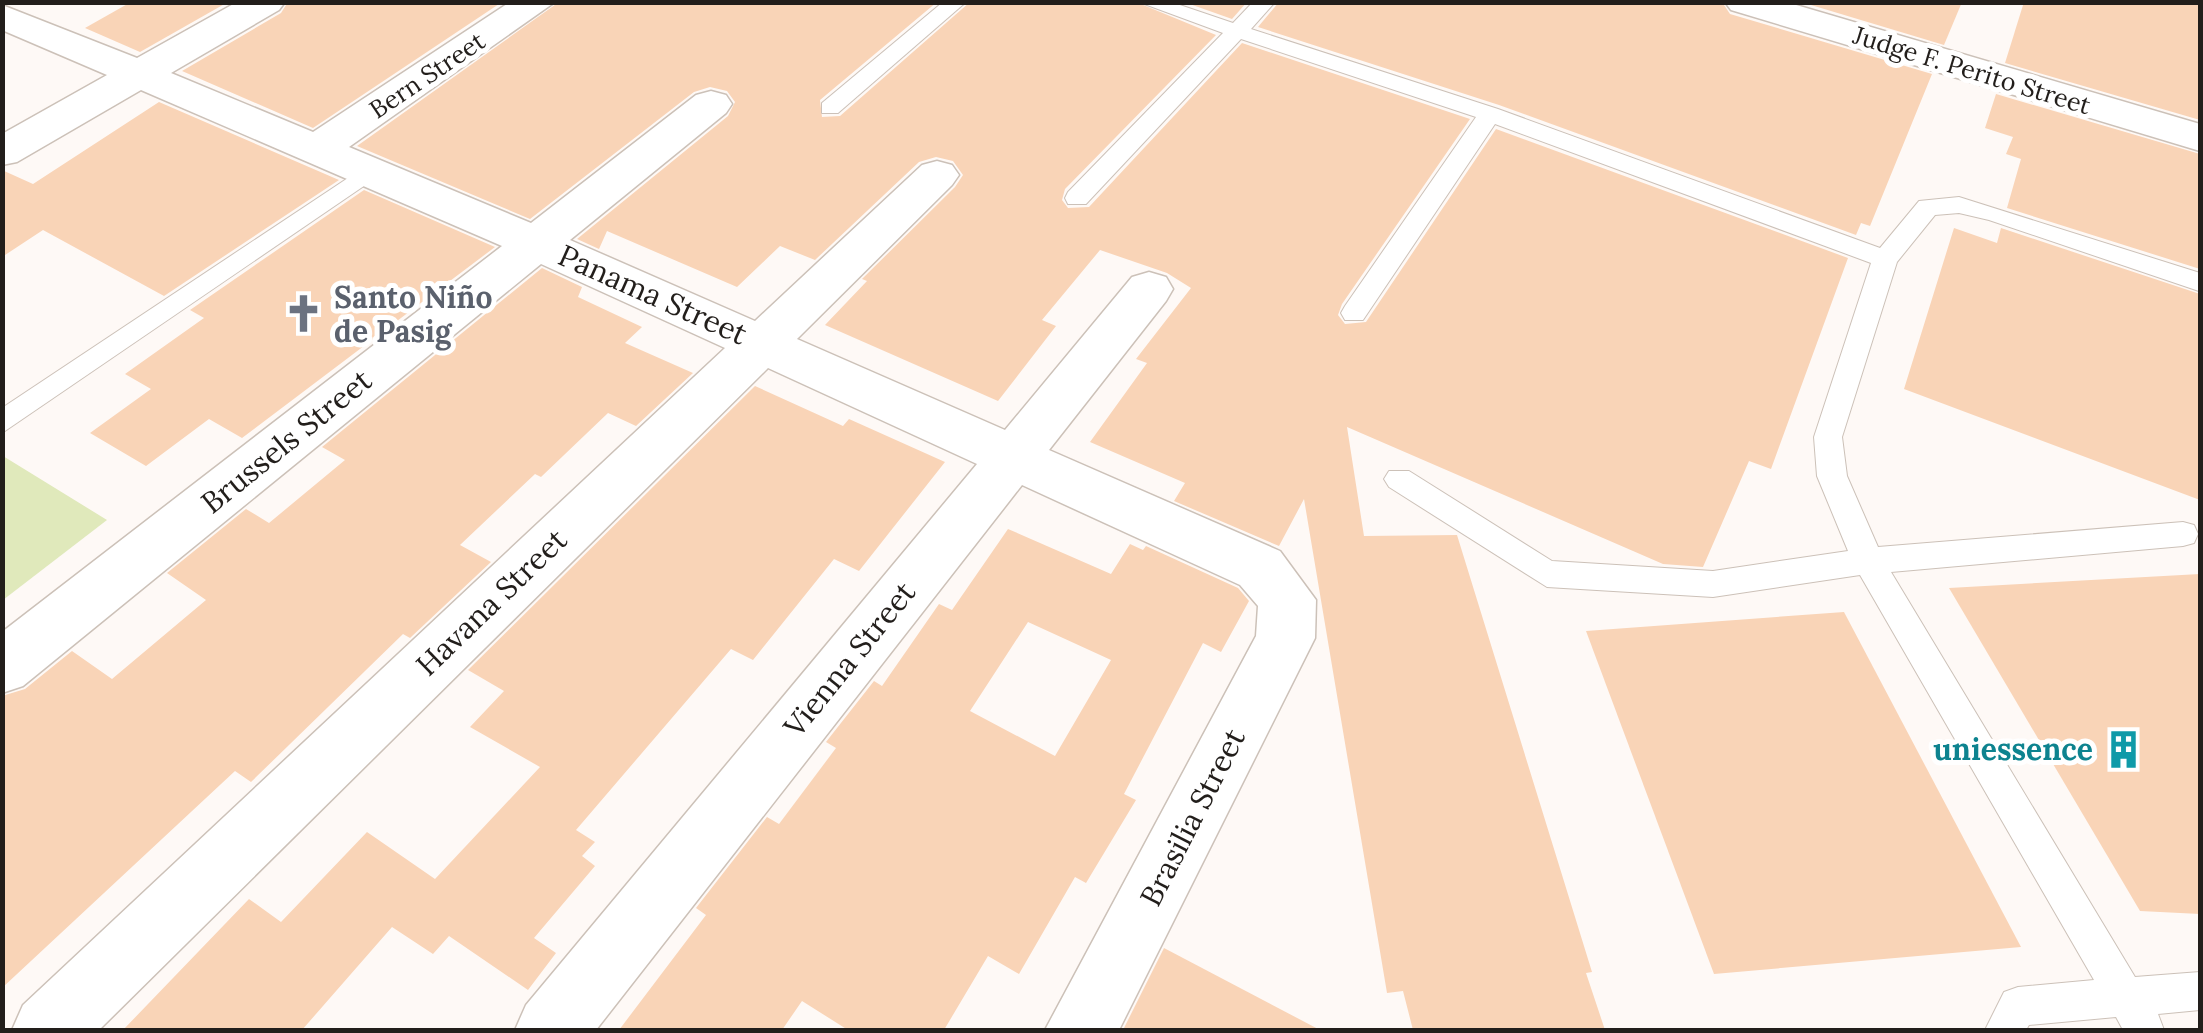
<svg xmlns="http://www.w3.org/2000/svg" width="2203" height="1033" font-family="Lora,serif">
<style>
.green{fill:#e0e9bb}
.building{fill:#f9d4b7;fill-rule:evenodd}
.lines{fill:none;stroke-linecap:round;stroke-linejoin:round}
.service-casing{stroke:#ccc1b8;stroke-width:2}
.minor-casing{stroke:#ccc1b8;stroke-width:3}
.service{fill:#fff;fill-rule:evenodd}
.minor{fill:#fff;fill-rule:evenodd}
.labels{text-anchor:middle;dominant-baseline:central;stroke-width:10;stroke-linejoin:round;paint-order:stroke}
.far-street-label{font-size:25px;fill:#221e1b;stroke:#fff}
.street-label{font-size:30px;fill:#221e1b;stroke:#fff}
.worship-label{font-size:30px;font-weight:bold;fill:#5b616d;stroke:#fff;text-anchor:start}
.culture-label{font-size:30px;font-weight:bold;fill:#0d838f;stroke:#fff;text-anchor:end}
</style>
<rect width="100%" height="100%" fill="#fef9f6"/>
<polygon class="green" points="3,456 107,520 3,600"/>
<g class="building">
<polygon points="131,2 228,2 140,52 85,28"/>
<polygon points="288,2 502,2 313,128 182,71 281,13"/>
<polygon points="559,2 937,2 820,100 822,117 840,116 970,2 1136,2 1216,35 1065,189 1062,200 1068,208 1089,207 1242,43 1470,119 1342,304 1338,315 1345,324 1366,322 1496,129 1848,258 1771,469 1749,461 1703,567 1663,564 1347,427 1364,536 1457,535 1592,972 1586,973 1605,1030 1413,1030 1403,991 1387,993 1304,499 1279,546 1174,501 1185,483 1090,442 1147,363 1136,359 1191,288 1167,273 1100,250 1042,320 1056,326 998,401 825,325 867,281 862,279 955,187 963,175 953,161 936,157 919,162 815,260 780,246 737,287 607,231 599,249 577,239 728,116 735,102 727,91 710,87 694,92 530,219 357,146"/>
<polygon points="1184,2 1247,2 1232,19"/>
<polygon points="1279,2 1722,2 1730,14 1932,74 1870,226 1861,223 1856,235 1499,105 1258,27"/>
<polygon points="1801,2 1962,2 1944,45"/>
<polygon points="2024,2 2200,2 2200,120 2005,63"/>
<polygon points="1996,94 2200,154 2200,269 2007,208 2021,159 2006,154 2013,137 1985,128"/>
<polygon points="159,102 339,180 164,296 43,230 2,257 2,170 33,184"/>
<polygon points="364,190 495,247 242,438 209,419 146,466 90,433 151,389 125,374 204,318 190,310"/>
<polygon points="1954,228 1997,243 2001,228 2200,294 2200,500 1904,389"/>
<polygon points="542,268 582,287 578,297 642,327 625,343 693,373 636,426 608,413 541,477 535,474 460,545 491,562 410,638 403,634 251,782 235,771 2,988 2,696 25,689 72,651 112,679 206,600 167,573 246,509 269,523 345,460 322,447"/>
<polygon points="755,386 843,426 849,419 945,462 859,571 834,559 753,660 731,649 576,830 595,842 582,856 595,866 534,938 556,953 528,990 449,936 433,954 392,927 302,1030 123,1030 249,899 281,922 367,832 435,879 540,767 470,727 504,691 468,670"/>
<path d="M 1008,529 L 1111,574 L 1130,544 L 1143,550 L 1146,546 L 1238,588 L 1249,601 L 1221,652 L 1203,643 L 1124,794 L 1136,800 L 1086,883 L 1075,877 L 1019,974 L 988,956 L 944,1030 L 848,1030 L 802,1001 L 782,1030 L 619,1030 L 706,915 L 696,908 L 767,817 L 779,824 L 836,748 L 826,742 L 874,681 L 882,686 L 939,604 L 952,610 ZM 1028,622 L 1111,660 L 1055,756 L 970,711 Z"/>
<polygon points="2200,574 2200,914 2140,911 1949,588"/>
<polygon points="1844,612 2021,947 1714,974 1586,631"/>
<polygon points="1164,948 1320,1030 1123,1030"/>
</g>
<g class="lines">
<defs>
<g id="service">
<polygon points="943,2 966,2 838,113 822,113 822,103"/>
<polygon points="1139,2 1171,2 1233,23 1253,2 1275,2 1251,29 1498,109 1880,248 1919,201 1959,197 2200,273 2199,291 1989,220 1959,213 1935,215 1897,262 1842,437 1847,476 1878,547 2183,522 2194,525 2198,534 2194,543 2183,546 1891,572 2135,977 2200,972 2200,1010 2158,1014 2164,1030 2123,1030 2116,1017 2029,1025 2026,1030 1985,1030 2004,992 2018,987 2094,980 1860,575 1713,597 1547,587 1389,487 1384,479 1389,471 1409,471 1552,561 1713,571 1848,551 1817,476 1814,437 1871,263 1495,124 1363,320 1345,320 1341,313 1345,306 1476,117 1241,39 1086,204 1068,204 1065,198 1068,192 1223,33"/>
<polygon points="372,162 384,170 380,175 2,433 2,408"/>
</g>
<g id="minor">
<polygon points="237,2 285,2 279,10 171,73 313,132 510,2 555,2 349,147 531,223 696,95 711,91 726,95 732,104 726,113 570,240 755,321 922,165 937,161 952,165 959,175 952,185 797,339 1005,430 1132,277 1149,272 1166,277 1173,289 1166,301 1049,450 1280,551 1316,600 1315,638 1119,1030 1045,1030 1256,636 1258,606 1240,585 1022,485 596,1030 515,1030 526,1005 977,464 768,368 99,1030 12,1030 23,1005 725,348 541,264 23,686 2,693 2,632 502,246 141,90 17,162 2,165 2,134 107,75 2,30 2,5 137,58"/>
<polygon points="1725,2 1786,2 2200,124 2200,151 1731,10"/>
</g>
</defs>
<use href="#service" class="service-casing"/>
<use href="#minor" class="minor-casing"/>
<use href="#service" class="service"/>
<use href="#minor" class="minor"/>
</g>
<defs>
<symbol id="church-bare" viewBox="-9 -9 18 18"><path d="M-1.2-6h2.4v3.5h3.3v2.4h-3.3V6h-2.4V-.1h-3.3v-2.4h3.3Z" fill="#6b7280" stroke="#fff" stroke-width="2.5" paint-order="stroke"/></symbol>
<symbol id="building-bare" viewBox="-9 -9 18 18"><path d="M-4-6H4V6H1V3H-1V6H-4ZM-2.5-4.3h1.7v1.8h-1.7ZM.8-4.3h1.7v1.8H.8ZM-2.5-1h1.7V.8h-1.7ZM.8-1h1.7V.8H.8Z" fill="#0f9aa8" stroke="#fff" stroke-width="2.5" paint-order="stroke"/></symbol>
</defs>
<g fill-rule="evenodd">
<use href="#church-bare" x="276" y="286" width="55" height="55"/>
<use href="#building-bare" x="2096" y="722" width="55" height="55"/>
</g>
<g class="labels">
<g class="far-street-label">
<text transform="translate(1972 70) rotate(17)">Judge F. Perito Street</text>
<text transform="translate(427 75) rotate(-34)">Bern Street</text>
</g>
<g class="street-label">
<text transform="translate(653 294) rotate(24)">Panama Street</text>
<text transform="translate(286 441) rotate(-39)">Brussels Street</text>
<text transform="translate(491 602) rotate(-44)">Havana Street</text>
<text transform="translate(849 659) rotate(-51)">Vienna Street</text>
<text transform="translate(1192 817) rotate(-63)">Brasilia Street</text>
</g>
<g class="worship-label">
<text x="334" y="297">Santo Niño<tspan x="334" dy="34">de Pasig</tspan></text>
</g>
<g class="culture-label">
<text x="2093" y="749">uniessence</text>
</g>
</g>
<rect width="2203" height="1033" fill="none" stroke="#221e1b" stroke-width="10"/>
</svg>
